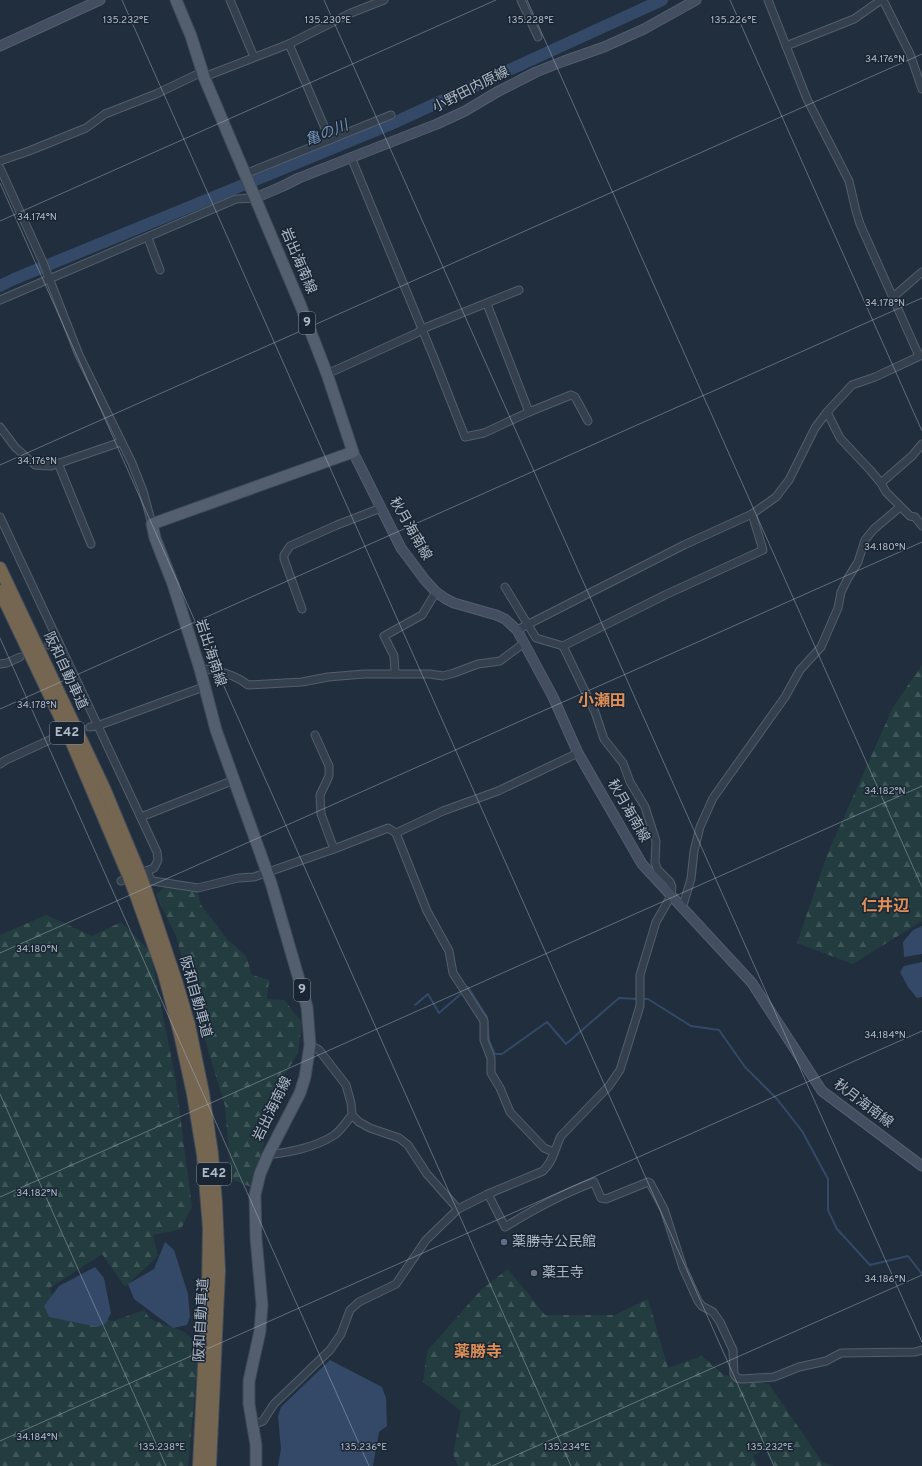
<svg xmlns="http://www.w3.org/2000/svg" width="922" height="1466" font-family="Overpass,'Noto Sans JP',sans-serif">
<style>
.forest{fill:url(#forest-firs)}
.water{fill:#334967}
.lines{fill:none;stroke-linecap:round;stroke-linejoin:round}
.stream{stroke:#334967;stroke-width:2}
.river{stroke:#334967;stroke-width:12}
.minor-tunnel{stroke:#364353;stroke-width:7;stroke-dasharray:7 3.5;stroke-linecap:butt}
.minor-casing{stroke:#535e6c;stroke-width:9}
.secondary-casing{stroke:#535e6c;stroke-width:11}
.primary-casing{stroke:#3e4957;stroke-width:13}
.motorway-casing{stroke:#404b59;stroke-width:14}
.minor{stroke:#35404e;stroke-width:7}
.secondary{stroke:#434f61;stroke-width:9}
.primary{stroke:#535f6e;stroke-width:11}
.motorway{stroke:#756651;stroke-width:12}
.motorway-bridge-casing{stroke:#404b59;stroke-width:14;stroke-linecap:butt}
.motorway-bridge{stroke:#756651;stroke-width:12}
.ticks{fill:none;stroke:#b0bbc9;stroke-width:1;stroke-opacity:0.45}
.service-dot{fill:#5c6f8a;stroke:#1a2533;stroke-width:1.5}
.worship-dot{fill:#6b7280;stroke:#1a2533;stroke-width:1.5}
.labels{text-anchor:middle;dominant-baseline:central;stroke-width:3;stroke-linejoin:round;paint-order:stroke}
.shield{fill:#1a2533;stroke:#838e9c;stroke-width:1}
.shield-label{font-size:13px;font-weight:bold;fill:#b0bbc9}
.street-label{font-size:14px;fill:#b0bbc9;stroke:#1a2533}
.poi-label{font-size:14px;fill:#b0bbc9;stroke:#1a2533;text-anchor:start}
.water-label{font-size:15px;font-style:italic;fill:#7591b4;stroke:#1a2533}
.quarter-label{font-size:16px;font-weight:bold;fill:#de8f57;stroke:#1a2533}
.ticks-label{font-size:10px;text-anchor:middle;fill:#b0bbc9;stroke:#1a2533;stroke-width:3;stroke-linejoin:round;paint-order:stroke}
</style>
<defs>
<pattern id="forest-firs" width="22" height="20" patternUnits="userSpaceOnUse"><rect width="22" height="20" fill="#233c3f"/><path d="M5 1l3.5 6h-7zM16 11l3.5 6h-7z" fill="#405659"/></pattern>
</defs>
<rect width="100%" height="100%" fill="#212e3e"/>
<g class="forest">
<polygon points="922,665 922,921 853,964 797,943 827,855 893,707"/>
<polygon points="168,883 196,887 201,905 228,940 246,956 252,975 269,980 267,999 284,1000 302,1022 298,1053 268,1102 264,1144 251,1187 231,1179 225,1106 198,1017 176,936 156,895"/>
<polygon points="46,915 92,936 121,922 150,951 175,1076 192,1207 181,1229 153,1235 158,1256 125,1287 102,1254 50,1288 57,1310 114,1321 144,1310 150,1319 185,1332 199,1347 188,1466 0,1466 0,935"/>
<polygon points="508,1269 545,1315 615,1315 648,1299 668,1368 702,1356 724,1375 769,1384 822,1462 834,1466 775,1466 764,1449 753,1456 758,1466 458,1466 453,1454 461,1411 423,1382 427,1351 481,1290"/>
</g>
<g class="water">
<polygon points="922,926 922,954 904,957 903,942 913,930"/>
<polygon points="922,962 922,997 917,998 908,987 900,972 904,966"/>
<polygon points="165,1242 174,1250 188,1294 190,1317 187,1325 173,1328 134,1299 128,1284 154,1269"/>
<polygon points="95,1267 104,1278 111,1313 106,1323 98,1327 49,1317 44,1306 59,1286"/>
<polygon points="330,1360 382,1387 386,1398 387,1426 379,1432 373,1466 278,1466 281,1449 278,1416 281,1407"/>
</g>
<g class="lines">
<g class="stream">
<polyline points="466,989 468,987 487,1017 489,1041 495,1054 502,1054 547,1022 566,1044 619,998 638,999"/>
<polyline points="642,999 648,999 691,1026 719,1030 745,1067 777,1099 802,1131 828,1179 828,1210 837,1229 870,1265 908,1256 922,1274"/>
<polyline points="415,1005 428,994 439,1013 463,992"/>
</g>
<polyline class="river" points="0,286 14,279 389,125 662,0"/>
<polyline class="minor-tunnel" points="54,738 90,727"/>
<defs>
<g id="minor">
<polyline points="230,0 254,57"/>
<polyline points="521,0 538,37"/>
<polyline points="768,0 807,99 849,181 856,211 860,224 919,356"/>
<polyline points="883,0 910,54 922,89"/>
<polyline points="289,44 330,140"/>
<polyline points="786,46 854,19 881,0"/>
<polyline points="204,77 289,44 351,13 384,0"/>
<polyline points="351,157 434,358 465,437 484,433 529,412 571,395 575,397 588,421"/>
<polyline points="0,161 29,151 86,128 105,114 156,94 202,72"/>
<polyline points="0,168 42,260 79,355 132,463 143,491 152,524"/>
<polyline points="245,174 391,115"/>
<polyline points="148,238 160,270"/>
<polyline points="892,298 922,272"/>
<polyline points="0,300 236,199 255,198"/>
<polyline points="487,304 529,412"/>
<polyline points="327,374 417,333 422,329 519,290"/>
<polyline points="827,412 840,438 870,470 881,483 886,492 910,516 915,517 922,526"/>
<polyline points="0,427 15,447 35,465 51,466 121,442"/>
<polyline points="58,463 91,544"/>
<polyline points="881,483 912,456 922,444"/>
<polyline points="0,517 157,852 158,860 154,868 121,881"/>
<polyline points="505,587 536,638 563,646 665,595 763,550 752,514"/>
<polyline points="302,609 284,559 284,555 290,546 337,525 381,508"/>
<polyline points="517,630 684,545 752,514 776,497 789,480 815,428 827,412 852,385 875,377 922,355"/>
<polyline points="48,645 57,640"/>
<polyline points="0,664 7,663 20,657"/>
<path d="M 200,669 C 215,668 237,676 248,685 L 302,682 L 328,677 L 364,674 L 430,674 L 443,676 L 454,673 L 478,664 L 500,661 L 524,643"/>
<polyline points="395,674 394,656 384,636 422,615 436,592"/>
<polyline points="90,727 97,726 206,686"/>
<polyline points="315,735 329,766 329,776 320,795 321,814 334,849 388,828 396,833 427,911 449,951 453,973 484,1021 484,1040 491,1058 491,1073 500,1088 510,1112 544,1148 554,1152"/>
<polyline points="0,764 6,760 54,738"/>
<polyline points="141,817 234,780"/>
<polyline points="396,833 443,811 498,791 578,753"/>
<polyline points="147,871 151,880 153,881 198,888 238,878 254,877 334,849"/>
<polyline points="681,907 684,902 691,879 694,851 700,827 713,798 785,697 800,670 821,647 838,608 841,592 848,578 858,562 865,540 874,529 900,507"/>
<polyline points="352,1115 359,1122 370,1128 399,1138 408,1145 427,1174 458,1209"/>
<path d="M 268,1155 C 290,1152 313,1148 333,1136 C 341,1131 346,1122 352,1115 L 351,1103 L 346,1085 L 319,1050 L 310,1045"/>
<path d="M 488,1194 L 505,1227 C 534,1209 562,1194 594,1182 L 601,1198 L 606,1199 L 648,1182 L 650,1183 L 664,1209 L 683,1268 L 698,1301 L 702,1306 L 713,1312 L 720,1322 L 733,1350 L 734,1374 L 737,1378 L 742,1379 L 774,1377 L 799,1367 L 826,1361 L 841,1353 L 915,1352 L 922,1350"/>
<path d="M 253,1425 L 263,1421 L 274,1404 L 330,1350 L 341,1334 L 350,1310 L 359,1302 L 396,1284 L 426,1240 L 458,1209 L 488,1194 L 543,1171 C 553,1162 555,1148 561,1136 L 609,1086 L 620,1070 L 640,1006 L 640,975 L 656,922 L 671,896 L 672,887 L 670,882 L 658,870 L 655,863 L 656,841 L 645,807 L 630,782 L 623,763 L 604,739 L 595,712 L 563,646"/>
</g>
<g id="secondary">
<polyline points="0,46 100,0"/>
<polyline points="255,198 283,186 299,178 437,124 465,111 497,92 536,72 564,61 604,47 644,29 696,0"/>
<polyline points="353,452 401,548 425,580 436,592 446,599 454,603 496,615 505,619 517,630 553,697 578,753 642,864 752,983 822,1091 922,1166"/>
</g>
<polyline id="primary" points="176,0 191,36 204,77 300,304 327,374 353,452 152,524 155,538 173,584 200,669 216,730 271,883 307,1007 310,1045 305,1077 300,1093 268,1155 260,1174 255,1195 256,1238 262,1305 260,1331 249,1381 249,1404 256,1445 256,1466"/>
<g id="motorway">
<polyline points="0,568 104,788 139,872"/>
<polyline points="0,591 70,738 129,877"/>
<polyline points="146,891 176,981 189,1025 203,1093 212,1154 216,1203 219,1271 210,1466"/>
<polyline points="136,895 164,974 180,1034 193,1094 203,1155 209,1228 208,1285 199,1466"/>
</g>
</defs>
<use href="#minor" class="minor-casing"/>
<use href="#secondary" class="secondary-casing"/>
<use href="#primary" class="primary-casing"/>
<use href="#motorway" class="motorway-casing"/>
<use href="#minor" class="minor"/>
<use href="#secondary" class="secondary"/>
<use href="#primary" class="primary"/>
<use href="#motorway" class="motorway"/>
<defs>
<g id="motorway-bridge">
<polyline points="139,872 146,891"/>
<polyline points="129,877 136,895"/>
</g>
</defs>
<use href="#motorway-bridge" class="motorway-bridge-casing"/>
<use href="#motorway-bridge" class="motorway-bridge"/>
</g>
<path class="ticks" d="M 122,0 L 774,1466M 324,0 L 922,1342M 527,0 L 922,887M 730,0 L 922,431M 0,183 L 571,1466M 0,221 L 496,0M 0,465 L 922,54M 0,638 L 369,1466M 0,709 L 922,298M 0,953 L 922,542M 0,1094 L 166,1466M 0,1197 L 922,786M 0,1441 L 922,1031M 492,1466 L 922,1275"/>
<circle class="service-dot" cx="504" cy="1242" r="4"/>
<circle class="worship-dot" cx="534" cy="1273" r="4"/>
<g class="labels">
<g class="shield">
<rect x="299" y="312" width="16" height="22" rx="3"/>
<rect x="50" y="722" width="34" height="22" rx="3"/>
<rect x="294" y="979" width="16" height="22" rx="3"/>
<rect x="197" y="1163" width="34" height="22" rx="3"/>
</g>
<g class="shield-label">
<text x="307" y="323">9</text>
<text x="67" y="733">E42</text>
<text x="302" y="990">9</text>
<text x="214" y="1174">E42</text>
</g>
<g class="street-label">
<text transform="translate(471 90) rotate(-27)">小野田内原線</text>
<text transform="translate(298 261) rotate(67)">岩出海南線</text>
<text transform="translate(410 529) rotate(60)">秋月海南線</text>
<text transform="translate(210 653) rotate(72)">岩出海南線</text>
<text transform="translate(65 671) rotate(65)">阪和自動車道</text>
<text transform="translate(628 811) rotate(60)">秋月海南線</text>
<text transform="translate(195 997) rotate(74)">阪和自動車道</text>
<text transform="translate(863 1104) rotate(37)">秋月海南線</text>
<text transform="translate(273 1109) rotate(-64)">岩出海南線</text>
<text transform="translate(202 1320) rotate(-87)">阪和自動車道</text>
</g>
<g class="poi-label">
<text x="512" y="1242">薬勝寺公民館</text>
<text x="542" y="1273">薬王寺</text>
</g>
<g class="water-label">
<text transform="translate(327 134) rotate(-22)">亀の川</text>
</g>
<g class="quarter-label">
<text x="602" y="702">小瀬田</text>
<text x="885" y="907">仁井辺</text>
<text x="478" y="1353">薬勝寺</text>
</g>
</g>
<g class="ticks-label">
<text x="126" y="23">135.232°E</text>
<text x="328" y="23">135.230°E</text>
<text x="531" y="23">135.228°E</text>
<text x="734" y="23">135.226°E</text>
<text x="885" y="62">34.176°N</text>
<text x="37" y="220">34.174°N</text>
<text x="885" y="306">34.178°N</text>
<text x="37" y="464">34.176°N</text>
<text x="885" y="550">34.180°N</text>
<text x="37" y="708">34.178°N</text>
<text x="885" y="794">34.182°N</text>
<text x="37" y="952">34.180°N</text>
<text x="885" y="1038">34.184°N</text>
<text x="37" y="1196">34.182°N</text>
<text x="885" y="1282">34.186°N</text>
<text x="37" y="1440">34.184°N</text>
<text x="162" y="1450">135.238°E</text>
<text x="364" y="1450">135.236°E</text>
<text x="567" y="1450">135.234°E</text>
<text x="770" y="1450">135.232°E</text>
</g>
</svg>
